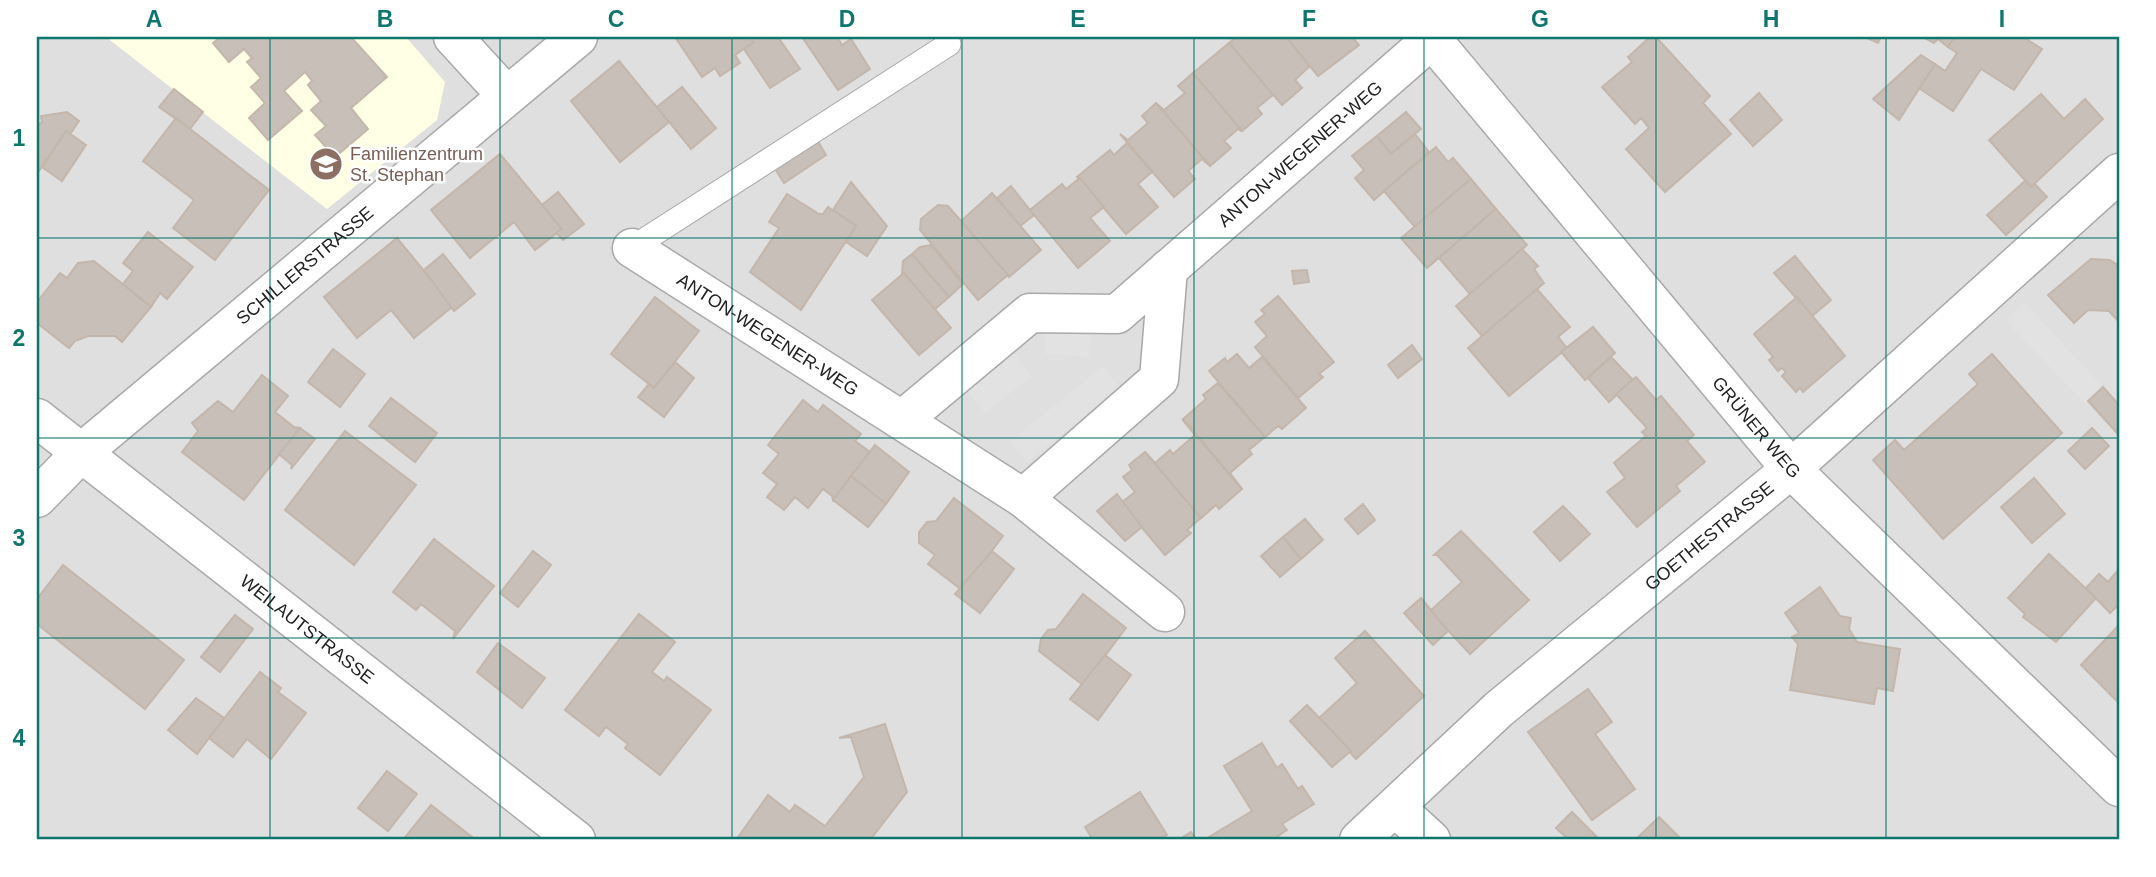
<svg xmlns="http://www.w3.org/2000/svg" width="2156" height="877" font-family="Helvetica,sans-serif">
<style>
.residential{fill:#e0dfdf}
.education{fill:#ffffe5}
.parking{fill:#e2e2e2}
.building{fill:#c7bfb8;stroke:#c4b6ab;stroke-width:2}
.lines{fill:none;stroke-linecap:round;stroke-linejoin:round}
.service-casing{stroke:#a9a9a9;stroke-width:25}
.minor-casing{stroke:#a9a9a9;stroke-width:41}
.service{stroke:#fff;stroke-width:23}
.minor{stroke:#fff;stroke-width:38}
.grid{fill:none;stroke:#0f766e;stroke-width:2;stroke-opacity:0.55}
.labels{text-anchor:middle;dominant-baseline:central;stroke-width:5;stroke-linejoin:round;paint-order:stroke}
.education-label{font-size:18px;fill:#785e54;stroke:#fff;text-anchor:start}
.street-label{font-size:18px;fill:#222;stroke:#fff}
.neatline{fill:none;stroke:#0f766e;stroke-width:2.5}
.grid-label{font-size:23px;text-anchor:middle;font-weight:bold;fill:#0f766e}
</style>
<rect width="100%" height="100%" fill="#f2efe9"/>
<rect class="residential" x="37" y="37" width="2082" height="803"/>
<polygon class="education" points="106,37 406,37 445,82 437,120 327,209"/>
<g class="parking">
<polygon points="2024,302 2103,387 2085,404 2005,320"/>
<polygon points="1046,326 1091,329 1089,357 1045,354"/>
<polygon points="1013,352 1032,376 985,413 966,390"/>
<polygon points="1103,366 1120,387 1027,462 1010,441"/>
</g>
<g class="building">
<polygon points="220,37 351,37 387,77 351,108 368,129 335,157 315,135 326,126 311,110 321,101 308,85 312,81 305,72 284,91 302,111 268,140 249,118 265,103 251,87 261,78 247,62 252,58 244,49 229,62 213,43"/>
<polygon points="675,37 750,37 754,42 735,55 740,63 720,76 715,68 702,77"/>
<polygon points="750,37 778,37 800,69 770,88 744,49 754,42"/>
<polygon points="802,37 837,37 842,45 851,39 870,69 838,90"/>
<polygon points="1236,37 1286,37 1310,66 1295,80 1302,88 1282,105 1229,43"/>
<polygon points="1286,37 1352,37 1359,45 1318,76"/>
<polygon points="1650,37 1656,37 1710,96 1703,103 1731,134 1665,192 1626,149 1649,128 1641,118 1635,124 1602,87 1632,62 1628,57"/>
<polygon points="1865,37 1881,37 1878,43"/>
<polygon points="1923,37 1940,37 1934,43"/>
<polygon points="1940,37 1955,37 1948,47 1938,39"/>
<polygon points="1955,37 2023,37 2042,49 2014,90 1981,69 1953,111 1919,88 1935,64 1945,71 1957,53 1948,47"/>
<polygon points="1229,43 1273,95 1257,108 1262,114 1242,131 1193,73"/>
<polygon points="1921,55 1935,64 1899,120 1873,99"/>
<polygon points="619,61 669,122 620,162 571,101"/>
<polygon points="1193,73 1242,131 1238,129 1224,141 1231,148 1210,166 1156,103 1164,110 1185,93 1178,86"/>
<polygon points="682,87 716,128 691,149 657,107"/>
<polygon points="174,89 203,112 190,129 159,107"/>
<polygon points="1759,93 1782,120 1753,146 1730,120"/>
<polygon points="2041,94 2064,119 2085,99 2103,119 2031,187 1989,140"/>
<polygon points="1156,103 1210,166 1202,159 1188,171 1195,179 1174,197 1120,134 1128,140 1148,123 1142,116"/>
<polygon points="67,112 79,121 70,134 66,131 37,174 37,124 42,123 41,116"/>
<polygon points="1406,112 1421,129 1391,154 1377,136"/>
<polygon points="176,118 269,190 215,260 173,228 194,200 143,161"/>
<polygon points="66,131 86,145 62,181 42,167"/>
<polygon points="1415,134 1429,152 1374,200 1355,178 1364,170 1352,156 1377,136 1391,154"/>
<polygon points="817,140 826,155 784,183 774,167"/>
<polygon points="1127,143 1152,172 1138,184 1158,207 1126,234 1077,177 1110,150 1114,155"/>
<polygon points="1436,147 1448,162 1453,158 1471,179 1415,227 1384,191"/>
<polygon points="500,154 562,229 535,250 514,222 470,258 431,210"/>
<polygon points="1080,178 1104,207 1090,218 1110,241 1078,268 1030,210 1062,184 1066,189"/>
<polygon points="1471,179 1496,209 1427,268 1401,238"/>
<polygon points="2025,181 2031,187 2035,184 2047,197 2006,235 1987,215"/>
<polygon points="851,182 887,226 867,256 846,242 856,226 833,210"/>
<polygon points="1011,186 1034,215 1020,226 997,198"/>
<polygon points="558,192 584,224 563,240 556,233 562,229 542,205"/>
<polygon points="992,193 1041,250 1009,277 961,221"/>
<polygon points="787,194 819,214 823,214 828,207 856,226 801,310 750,272 779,228 769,222"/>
<polygon points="938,205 948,206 1008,275 978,300 920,230 921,219"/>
<polygon points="1496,209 1527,245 1470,294 1439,258"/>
<polygon points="148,232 193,267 167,299 160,293 151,307 123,284 133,271 123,263"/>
<polygon points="397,238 453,306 414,338 391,310 357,338 324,297"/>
<polygon points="931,245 963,284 949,297 912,254 920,247"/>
<polygon points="1522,249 1538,266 1534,269 1544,283 1482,336 1456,306"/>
<polygon points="443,254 475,294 454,311 424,270"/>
<polygon points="912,254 949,297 935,309 902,274 903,261"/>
<polygon points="1795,256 1831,300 1812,316 1774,273"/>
<polygon points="2091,259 2110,260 2119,266 2119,322 2109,311 2088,310 2074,323 2048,295"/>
<polygon points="94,261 151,307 122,342 115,336 88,336 75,341 69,348 37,323 37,302 60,273 67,278 78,263"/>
<polygon points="1307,270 1309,282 1294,284 1292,271"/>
<polygon points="904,273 951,328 919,355 872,300"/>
<polygon points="1537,289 1570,327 1558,337 1567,348 1509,396 1468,348"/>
<polygon points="1278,296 1334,362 1319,374 1323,377 1298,398 1255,347 1267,336 1255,322 1265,314 1261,310"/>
<polygon points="655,297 699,331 654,388 611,354"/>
<polygon points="1797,297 1845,356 1803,392 1800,388 1796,392 1782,376 1786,372 1782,368 1778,371 1769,360 1773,357 1754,334"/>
<polygon points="1593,327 1615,353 1585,380 1561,352"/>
<polygon points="1412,345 1422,359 1398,378 1388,365"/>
<polygon points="333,349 365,374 340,407 308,382"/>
<polygon points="1237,354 1249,368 1262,357 1306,408 1282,429 1278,426 1265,437 1209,371 1225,358 1227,362"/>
<polygon points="1992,354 2062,433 1943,539 1873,460 1895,440 1904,450 1978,384 1969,374"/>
<polygon points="1611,357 1633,380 1609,402 1588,378"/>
<polygon points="675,362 694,378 664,417 638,397 649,384 654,388"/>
<polygon points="262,375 288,396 275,412 294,427 300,428 244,500 182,452 198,431 192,423 218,401 233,412"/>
<polygon points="1636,377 1656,400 1661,396 1694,435 1687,441 1705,462 1676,486 1680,491 1637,527 1607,492 1625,478 1614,463 1646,436 1642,432 1647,428 1616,394"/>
<polygon points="1218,383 1265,437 1249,450 1252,454 1230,473 1242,489 1183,419 1206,399 1203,395"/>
<polygon points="2103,387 2119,405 2117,433 2088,401"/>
<polygon points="391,398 437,433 415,462 369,426"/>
<polygon points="803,400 818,412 823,405 861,434 855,441 870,452 833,500 832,496 823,489 808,508 795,497 784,510 767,497 777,484 763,473 779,454 768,445"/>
<polygon points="1182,419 1242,489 1219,509 1216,505 1201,518 1145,452 1155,463 1170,450 1173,454 1195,435"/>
<polygon points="300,428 315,439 291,469 292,465 279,454"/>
<polygon points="2092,428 2109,446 2085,469 2068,451"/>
<polygon points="345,431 416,485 354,565 285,510"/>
<polygon points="875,445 909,472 886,504 851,476"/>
<polygon points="1145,452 1201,518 1187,530 1191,533 1165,555 1121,503 1135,492 1123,477 1132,470 1129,465"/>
<polygon points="851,476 886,504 868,527 833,500"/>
<polygon points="2034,478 2065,514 2032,543 2001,507"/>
<polygon points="1117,494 1142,527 1125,541 1097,511"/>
<polygon points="954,498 1003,536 962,590 928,564 935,555 919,543 919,532 927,522 936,521"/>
<polygon points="1363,504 1375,520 1358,534 1345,519"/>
<polygon points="1563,506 1590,534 1560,561 1534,532"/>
<polygon points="1305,519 1323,540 1301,559 1283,537"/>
<polygon points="1461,531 1529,600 1470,654 1430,611 1462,582 1437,555 1434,555"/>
<polygon points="1283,537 1301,559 1280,577 1261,556"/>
<polygon points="434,539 494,586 453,639 455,631 421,604 416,610 393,592"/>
<polygon points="533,551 551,565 518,607 500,593"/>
<polygon points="992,551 1014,569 980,613 955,594"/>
<polygon points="2049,554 2096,598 2056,642 2023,617 2025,614 2008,598"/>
<polygon points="63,565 184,660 145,709 37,624 37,599"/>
<polygon points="2119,569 2119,604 2110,613 2086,588 2099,574 2108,582"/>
<polygon points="1820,587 1840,616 1851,618 1849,629 1857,642 1900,649 1893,691 1877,688 1874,704 1790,690 1798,644 1792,637 1799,633 1785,613"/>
<polygon points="1083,594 1126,628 1083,685 1039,651 1041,639 1048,630 1056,629"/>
<polygon points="1421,598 1448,631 1433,645 1404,613"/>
<polygon points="639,614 675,642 652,672 664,681 667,677 711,710 660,775 625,748 628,744 606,727 599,736 565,710"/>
<polygon points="235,615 253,629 220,672 201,657"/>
<polygon points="2119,625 2119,703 2081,665"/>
<polygon points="1365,631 1424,696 1356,759 1319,718 1357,683 1335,658"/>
<polygon points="498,643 545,678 522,708 477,672"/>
<polygon points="1105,655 1131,675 1098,720 1070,699"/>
<polygon points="260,672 281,688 278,692 306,713 271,759 247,739 233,757 209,738"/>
<polygon points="1588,689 1612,722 1595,734 1635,789 1592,820 1528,732"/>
<polygon points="196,698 224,718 197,754 168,730"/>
<polygon points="1307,705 1351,751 1332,767 1290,721"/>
<polygon points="885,724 907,792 870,840 736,840 768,795 790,812 795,805 825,826 864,777 851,737 839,738"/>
<polygon points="1262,743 1277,768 1282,764 1298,789 1302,786 1314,804 1282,824 1287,830 1272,840 1204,840 1252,811 1224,766"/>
<polygon points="387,771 417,794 388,831 358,808"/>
<polygon points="1140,792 1167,835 1158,840 1093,840 1085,827"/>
<polygon points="431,805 476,840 403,840"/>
<polygon points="1572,812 1600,840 1569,840 1556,828"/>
<polygon points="1659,817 1682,840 1635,840"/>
<polygon points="1191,832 1197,840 1178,840"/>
</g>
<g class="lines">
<defs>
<polyline id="service" points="632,248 949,44"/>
<g id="minor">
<polyline points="453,37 506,95"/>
<path id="s1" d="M 1430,37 L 1791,469 L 2119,787"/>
<path id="s2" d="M 632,248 L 1023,498 L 1165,612"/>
<path id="s3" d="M 37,418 L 576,840"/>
<path id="s4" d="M 902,420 L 1030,313 L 1117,314 L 1432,39"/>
<path id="s5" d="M 37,498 L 81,453 L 578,37"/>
<polyline points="1023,498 1159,379 1168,269"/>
<polyline points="1396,808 1431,840"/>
<path id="s6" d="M 1359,840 L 1499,709 L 1791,469 L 2119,173"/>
</g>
</defs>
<use href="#service" class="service-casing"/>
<use href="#minor" class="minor-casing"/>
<use href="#service" class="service"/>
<use href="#minor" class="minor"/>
</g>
<path class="grid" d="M 270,37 L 270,840M 500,37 L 500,840M 732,37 L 732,840M 962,37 L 962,840M 1194,37 L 1194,840M 1424,37 L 1424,840M 1656,37 L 1656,840M 1886,37 L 1886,840M 37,238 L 2119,238M 37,438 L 2119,438M 37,638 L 2119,638"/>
<defs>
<symbol id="school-disc" viewBox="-11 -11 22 22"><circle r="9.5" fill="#8d6e63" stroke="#fff"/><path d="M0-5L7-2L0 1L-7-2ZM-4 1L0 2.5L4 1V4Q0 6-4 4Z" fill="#fff"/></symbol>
</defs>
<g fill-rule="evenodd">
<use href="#school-disc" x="307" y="145" width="38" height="38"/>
</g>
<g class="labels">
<g class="education-label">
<text x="350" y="154">Familienzentrum<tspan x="350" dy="21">St. Stephan</tspan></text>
</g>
<g class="street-label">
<text stroke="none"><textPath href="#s4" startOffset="497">ANTON-WEGENER-WEG</textPath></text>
<text stroke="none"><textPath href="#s5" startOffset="355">SCHILLERSTRASSE</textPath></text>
<text stroke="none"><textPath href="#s2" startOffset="161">ANTON-WEGENER-WEG</textPath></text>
<text stroke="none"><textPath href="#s1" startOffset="509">GRÜNER WEG</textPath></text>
<text stroke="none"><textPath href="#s6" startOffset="464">GOETHESTRASSE</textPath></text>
<text stroke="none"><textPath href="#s3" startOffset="343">WEILAUTSTRASSE</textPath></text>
</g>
</g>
<rect width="2156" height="877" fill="none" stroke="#ffffff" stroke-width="77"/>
<rect x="38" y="38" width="2080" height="800" class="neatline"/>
<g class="grid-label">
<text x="154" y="27">A</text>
<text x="385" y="27">B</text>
<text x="616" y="27">C</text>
<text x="847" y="27">D</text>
<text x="1078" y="27">E</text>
<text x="1309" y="27">F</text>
<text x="1540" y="27">G</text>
<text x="1771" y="27">H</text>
<text x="2002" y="27">I</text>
<text x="19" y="146">1</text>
<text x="19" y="346">2</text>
<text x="19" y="546">3</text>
<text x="19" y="746">4</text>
</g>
</svg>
